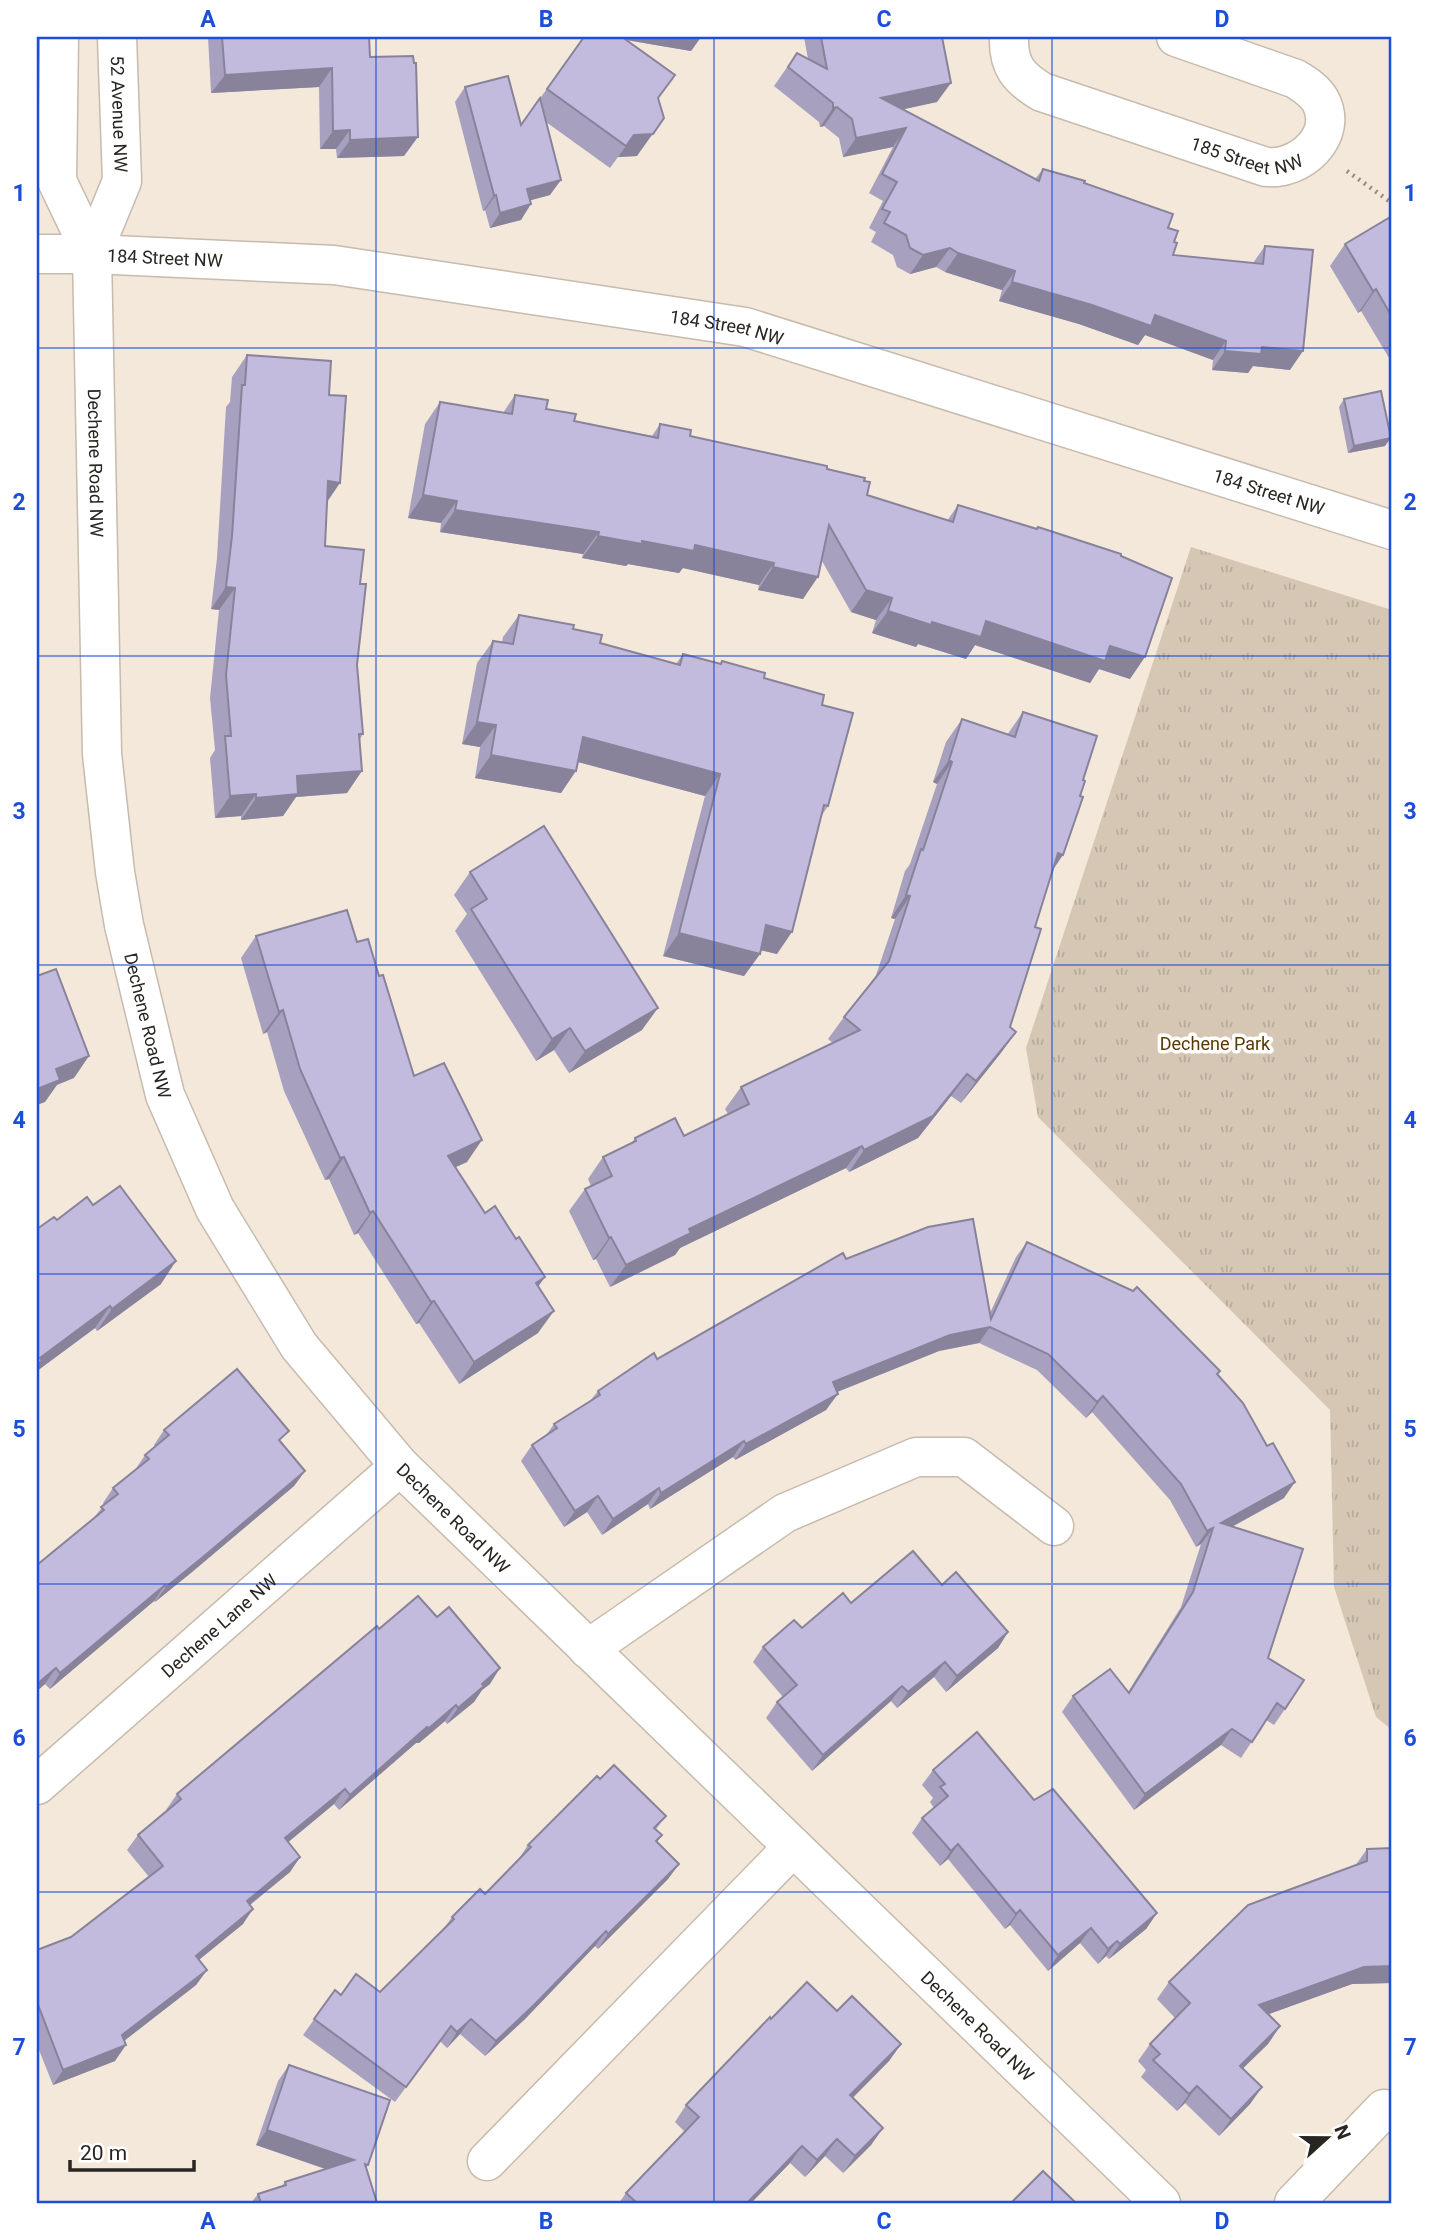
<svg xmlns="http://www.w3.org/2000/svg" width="1429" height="2240" font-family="Roboto,sans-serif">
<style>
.park{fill:url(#park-tufts)}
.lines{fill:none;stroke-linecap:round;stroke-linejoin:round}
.minor-casing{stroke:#c6bbad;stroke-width:41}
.tertiary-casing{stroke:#c6bbad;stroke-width:41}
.path{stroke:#948c82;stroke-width:4.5;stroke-dasharray:2 5;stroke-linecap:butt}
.minor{stroke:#fff;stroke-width:38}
.tertiary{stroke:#fff;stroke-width:38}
.wall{fill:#a7a1bf}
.shaded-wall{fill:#88839b}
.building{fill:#c2bbde;stroke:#88839b;stroke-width:2}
.grid{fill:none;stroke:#1d4ed8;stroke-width:2;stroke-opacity:0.55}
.labels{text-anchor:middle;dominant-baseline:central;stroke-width:7;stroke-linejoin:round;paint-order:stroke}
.street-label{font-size:18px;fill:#292520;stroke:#fff}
.park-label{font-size:18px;fill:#5a3a01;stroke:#fff}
.neatline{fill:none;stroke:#1d4ed8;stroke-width:2.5}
.grid-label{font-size:23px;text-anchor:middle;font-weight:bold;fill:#1d4ed8}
</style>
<defs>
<pattern id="park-tufts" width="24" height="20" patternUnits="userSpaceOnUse" patternTransform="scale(1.75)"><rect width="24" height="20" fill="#d5c7b4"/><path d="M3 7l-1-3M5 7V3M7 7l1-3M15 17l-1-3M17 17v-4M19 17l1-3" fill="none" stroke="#b7ab9a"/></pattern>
</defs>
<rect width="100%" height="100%" fill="#f3e8d9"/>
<polygon class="park" points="1191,547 1392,610 1392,1730 1376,1717 1334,1587 1330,1410 1038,1117 1026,1048"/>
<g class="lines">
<defs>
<g id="minor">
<path id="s1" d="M 1009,37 C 1008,65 1018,78 1042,92 L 1266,167 C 1299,171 1340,136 1320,100 C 1314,90 1305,85 1296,79 L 1176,37"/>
<polyline points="588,1649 785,1513 916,1457 964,1457 1054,1526"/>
<path id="s2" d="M 37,1785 L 400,1466"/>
<polyline points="487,2161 793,1847"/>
<polyline points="1294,2203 1384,2109"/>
</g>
<g id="tertiary">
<polyline points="59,37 57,181 92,254"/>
<path id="s3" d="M 117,37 L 122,181 L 92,254 L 102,754 L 115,872 L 124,925 L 165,1095 L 215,1209 L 299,1346 L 400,1466 L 1161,2203"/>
<path id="s4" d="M 37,254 L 92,254 L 334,265 L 745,327 L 1392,530"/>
</g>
</defs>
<use href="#minor" class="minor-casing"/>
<use href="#tertiary" class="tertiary-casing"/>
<polyline class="path" points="1347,171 1392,203"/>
<use href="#minor" class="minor"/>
<use href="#tertiary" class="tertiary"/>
</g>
<g class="wall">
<polygon points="208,37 369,37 370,57 404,156 337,158 336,149 320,149 319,87 211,93"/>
<polygon points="584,37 701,37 691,51 626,40 658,99 637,156 618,157 610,168 546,122 550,195 530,200 521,220 490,228 485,210 483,211 455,102 465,87 521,125"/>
<polygon points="804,37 943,37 942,39 937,102 903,109 1035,179 1043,169 1084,183 1168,228 1174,242 1173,255 1253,263 1265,246 1290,370 1253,366 1248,373 1212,370 1213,360 1145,335 1138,345 1079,324 999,301 1002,290 945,272 936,267 910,274 897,267 893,255 871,242 876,232 869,228 883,201 869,193 893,147 843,157 839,138 824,126 820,127 819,122 774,86 797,53 808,59"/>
<polygon points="1392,216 1392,363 1361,311 1358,313 1330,266 1345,244"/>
<polygon points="247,355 329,395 327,502 325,546 360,584 357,665 363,734 360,739 347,793 296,797 283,816 241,820 241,816 215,818 210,758 215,750 210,698 219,610 211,609 217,558 226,407 230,402 232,377"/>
<polygon points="515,395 574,421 652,436 660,424 690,436 827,469 864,481 867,495 947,521 958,505 1121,556 1130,679 1099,669 1090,683 975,645 966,659 918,644 916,647 872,633 876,620 851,612 822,561 803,599 758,590 759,585 683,568 679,573 628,564 626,566 582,558 583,554 440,532 441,523 408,518 425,424 440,402 503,413"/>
<polygon points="1344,399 1385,446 1348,453 1339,407"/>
<polygon points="519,615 573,629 600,643 676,664 683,654 720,664 722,661 764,678 822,705 828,806 822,815 777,954 761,950 760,954 744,976 663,956 705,796 578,762 561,793 475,778 480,747 462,744 477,663 493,641 502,642 503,637"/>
<polygon points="1023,712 1052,872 1035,927 1010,1027 1016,1032 1000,1054 961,1103 951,1096 918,1138 849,1172 846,1168 680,1248 675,1255 610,1287 596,1259 593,1260 569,1211 585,1189 591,1186 588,1179 603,1157 631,1144 635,1138 684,1136 728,1114 725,1109 741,1087 833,1043 828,1039 844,1017 875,978 895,919 891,918 905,871 910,864 937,784 933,782 946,742 962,719 1007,735"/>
<polygon points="470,872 642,1030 569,1073 554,1050 536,1061 455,931 467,914 454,895"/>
<polygon points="256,936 357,942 379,976 414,1076 467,1162 455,1167 485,1213 516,1239 545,1277 538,1286 538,1333 459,1384 419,1323 416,1324 358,1233 354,1235 329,1179 325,1180 284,1091 267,1032 263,1034 241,958"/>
<polygon points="93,1205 161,1284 97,1331 95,1328 37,1371 37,1229 57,1220"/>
<polygon points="1027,1242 1218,1374 1284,1498 1232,1527 1268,1658 1285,1709 1274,1725 1266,1720 1241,1758 1221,1745 1134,1810 1062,1712 1073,1696 1128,1692 1181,1607 1201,1544 1196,1547 1170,1500 1092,1412 1086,1418 1037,1370 979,1343 939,1351 837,1392 826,1410 735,1460 733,1457 650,1509 648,1504 602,1535 587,1512 564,1527 521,1461 532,1445 547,1434 554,1424 590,1401 598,1391 846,1259 990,1313 1016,1257"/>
<polygon points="164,1430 281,1443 305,1471 294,1486 192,1572 155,1602 154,1601 50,1689 45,1684 37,1691 37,1565 92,1520 104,1505 103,1503 113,1488 135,1470 145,1455 155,1447 154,1445"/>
<polygon points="942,1585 1008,1632 998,1648 946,1692 934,1677 897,1708 891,1701 812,1771 766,1718 777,1702 783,1697 753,1662 763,1647 851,1603"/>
<polygon points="379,1629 490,1684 482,1690 474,1702 447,1724 445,1721 419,1743 416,1743 339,1810 334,1804 288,1842 300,1857 290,1872 250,1905 243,1924 199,1960 207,1970 196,1985 124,2041 115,2061 53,2085 37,2045 37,1950 71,1937 149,1877 127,1850 138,1835 167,1810 166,1810 177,1794"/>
<polygon points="933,1770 1034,1800 1157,1913 1146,1929 1109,1959 1106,1956 1098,1964 1080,1943 1048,1971 1010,1925 1005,1929 948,1859 940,1866 912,1833 922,1818 934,1808 930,1802 933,1798 922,1785"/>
<polygon points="600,1779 666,1816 656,1829 662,1835 657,1842 679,1864 668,1879 598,1949 595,1946 525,2019 485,2056 460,2034 447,2048 440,2041 395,2102 303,2035 335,1990 341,1995 380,1992 445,1927 452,1917 485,1894 518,1860 528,1845"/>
<polygon points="1392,1848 1392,1983 1352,1984 1268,2014 1280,2026 1268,2044 1243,2068 1262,2087 1250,2104 1219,2136 1185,2103 1177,2111 1141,2077 1146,2070 1138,2061 1150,2044 1175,2018 1157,1999 1169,1982 1355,1866 1367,1849"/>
<polygon points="837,2011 901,2044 889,2061 853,2098 883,2128 871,2145 843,2173 825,2156 805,2177 790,2163 751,2203 619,2203 626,2193 685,2132 675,2122 686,2105 771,2019"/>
<polygon points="289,2065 368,2165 366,2168 377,2203 251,2203 258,2194 281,2187 285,2182 325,2169 256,2145 278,2081"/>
</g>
<g class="shaded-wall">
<polygon points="609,37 701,37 691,51"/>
<polygon points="332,68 319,87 211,93 225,75"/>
<polygon points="951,83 937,102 868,117 881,98"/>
<polygon points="837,107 824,126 820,127 833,108"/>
<polygon points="664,118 637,156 618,157 610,168 634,135"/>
<polygon points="906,128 893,147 843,157 856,138"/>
<polygon points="350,130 336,149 320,149 333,131"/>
<polygon points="418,137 404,156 337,158 350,140"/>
<polygon points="561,180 550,195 517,204 527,189"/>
<polygon points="494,195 496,195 485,210 483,211"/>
<polygon points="531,204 521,220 490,228 500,213"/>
<polygon points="950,248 936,267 910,274 923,255"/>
<polygon points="958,253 1015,271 1002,290 945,272"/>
<polygon points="1012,282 1155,315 1226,341 1213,360 1145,335 1138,345 1079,324 999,301"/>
<polygon points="1376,289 1361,311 1358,313 1373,291"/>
<polygon points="1262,347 1303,351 1290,370 1253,366 1248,373 1212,370 1225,351"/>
<polygon points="1391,438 1385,446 1348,453 1354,446"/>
<polygon points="328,481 340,483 325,505"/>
<polygon points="423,495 457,501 441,523 408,518"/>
<polygon points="455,510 599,532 583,554 440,532"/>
<polygon points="598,536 642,541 695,545 774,563 759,585 683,568 679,573 628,564 626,566 582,558"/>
<polygon points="773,567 818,577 803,599 758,590"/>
<polygon points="226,587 235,588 219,610 211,609"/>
<polygon points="866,590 892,598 876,620 851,612"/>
<polygon points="888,611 932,622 986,621 1110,646 1145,657 1130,679 1099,669 1090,683 975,645 966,659 918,644 916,647 872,633"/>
<polygon points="477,722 496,725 480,747 462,744"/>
<polygon points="583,737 720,774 705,796 567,759"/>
<polygon points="491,755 576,771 561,793 475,778"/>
<polygon points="949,760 952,762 937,784 933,782"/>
<polygon points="362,771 347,793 296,797 283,816 241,820 256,798 297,776"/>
<polygon points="256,794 241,816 215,818 230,796"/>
<polygon points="1058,853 1063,855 1048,877"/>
<polygon points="906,895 910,896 895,919 891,918"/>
<polygon points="766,925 792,932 777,954 751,948"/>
<polygon points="679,933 760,954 744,976 663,956"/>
<polygon points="658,1008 642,1030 569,1073 585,1051"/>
<polygon points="283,1010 267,1032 263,1034 279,1012"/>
<polygon points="570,1028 554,1050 536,1061 552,1039"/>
<polygon points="1016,1032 1000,1054 961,1103 976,1081"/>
<polygon points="89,1056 74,1078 57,1085 45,1102 37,1105 37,1089 56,1069"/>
<polygon points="967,1074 951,1096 918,1138 849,1172 864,1150"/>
<polygon points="482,1140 467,1162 432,1178 448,1156"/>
<polygon points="862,1146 846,1168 680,1248 675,1255 610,1287 626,1265 689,1229"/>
<polygon points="344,1157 329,1179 325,1180 340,1158"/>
<polygon points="373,1211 358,1233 354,1235 370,1213"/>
<polygon points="611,1237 596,1259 593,1260 609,1238"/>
<polygon points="176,1261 161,1284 97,1331 112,1309"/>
<polygon points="545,1277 529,1299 536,1283"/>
<polygon points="434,1301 419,1323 416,1324 431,1302"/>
<polygon points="110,1306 95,1328 37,1371 37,1363 40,1358"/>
<polygon points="554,1311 538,1333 459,1384 474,1362"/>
<polygon points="990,1327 979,1343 939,1351 822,1398 833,1382 950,1335"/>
<polygon points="838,1394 826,1410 735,1460 746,1444"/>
<polygon points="1103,1396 1092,1412 1086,1418 1097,1402"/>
<polygon points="744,1441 733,1457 650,1509 661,1493"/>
<polygon points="305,1471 294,1486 192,1572 155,1602 166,1587"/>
<polygon points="1295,1482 1284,1498 1209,1539 1221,1523"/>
<polygon points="659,1488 648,1504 602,1535 613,1519"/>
<polygon points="598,1496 587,1512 564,1527 575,1511"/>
<polygon points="1213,1528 1201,1544 1196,1547 1207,1531"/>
<polygon points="165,1585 154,1601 50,1689 60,1673"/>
<polygon points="1008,1632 998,1648 946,1692 957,1676"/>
<polygon points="945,1662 934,1677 897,1708 908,1692"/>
<polygon points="56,1668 45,1684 37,1691 37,1684"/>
<polygon points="500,1668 490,1684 482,1690 474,1702 447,1724 458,1708 482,1684"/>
<polygon points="902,1686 891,1701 812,1771 823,1755"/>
<polygon points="456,1705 445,1721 419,1743 416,1743 339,1810 350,1795 427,1727"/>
<polygon points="1232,1729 1221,1745 1134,1810 1145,1794"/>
<polygon points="345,1789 334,1804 274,1854 285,1838"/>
<polygon points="958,1844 948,1859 940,1866 951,1851"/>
<polygon points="300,1857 290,1872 236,1916 247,1901"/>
<polygon points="679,1864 668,1879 598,1949 608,1934"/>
<polygon points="253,1909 243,1924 185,1971 196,1956"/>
<polygon points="1020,1910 1010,1925 1005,1929 1016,1914"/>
<polygon points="1157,1913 1146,1929 1109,1959 1120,1944"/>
<polygon points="1091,1928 1080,1943 1048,1971 1058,1955"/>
<polygon points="606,1931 595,1946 525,2019 485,2056 496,2041"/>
<polygon points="1117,1941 1106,1956 1098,1964 1108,1949"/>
<polygon points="1392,1966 1392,1983 1352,1984 1247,2022 1259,2005 1364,1967"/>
<polygon points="207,1970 196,1985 111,2051 122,2035"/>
<polygon points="471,2019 460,2034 447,2048 457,2032"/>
<polygon points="1280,2026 1268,2044 1228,2083 1240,2066"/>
<polygon points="901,2044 889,2061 838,2112 850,2095"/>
<polygon points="126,2045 115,2061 53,2085 63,2070"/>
<polygon points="1197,2086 1185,2103 1177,2111 1189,2094"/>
<polygon points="1262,2087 1250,2104 1219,2136 1231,2119"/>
<polygon points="883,2128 871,2145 843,2173 855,2156"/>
<polygon points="267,2130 354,2160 344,2175 256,2145"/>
<polygon points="837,2139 825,2156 805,2177 817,2160"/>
<polygon points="802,2146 790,2163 751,2203 747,2203"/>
</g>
<g class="building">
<polygon points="222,37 369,37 370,57 413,56 414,63 416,63 418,137 350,140 350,130 333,131 332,68 225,75"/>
<polygon points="584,37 622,37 675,75 658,98 664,118 653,134 634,135 626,146 547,89"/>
<polygon points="821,37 942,37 951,83 881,98 1039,181 1043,169 1085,181 1084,183 1173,214 1168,228 1178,231 1174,242 1177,243 1173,255 1263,264 1265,246 1313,250 1303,351 1262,347 1261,354 1225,351 1226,341 1155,315 1151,326 1092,305 1012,282 1015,271 958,253 950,248 923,255 910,248 906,235 884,223 890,212 882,209 897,182 882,174 906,128 856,138 852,119 837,107 833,108 833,103 788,67 797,53 827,69"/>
<polygon points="508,76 521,125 540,98 561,180 527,189 531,204 500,213 496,195 494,195 465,87"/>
<polygon points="1392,216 1392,317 1376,289 1373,291 1345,244"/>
<polygon points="247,355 331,361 329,395 346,396 340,483 328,481 325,546 364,550 360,584 366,584 357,665 363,734 359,734 362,771 297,776 298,794 256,798 256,794 230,796 225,736 231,736 226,675 235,588 226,587 232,536 242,385 245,385"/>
<polygon points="1381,391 1391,438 1354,446 1344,399"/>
<polygon points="515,395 548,400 546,409 576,414 574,421 658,438 660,424 691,430 690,436 827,466 827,469 865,478 864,481 870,482 867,495 953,522 958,505 1037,529 1038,527 1121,554 1121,556 1172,578 1145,657 1110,646 1105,661 986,621 981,637 932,622 931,625 888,611 892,598 866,590 829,525 818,577 773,567 774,563 695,545 694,551 642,541 642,544 598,536 599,532 455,510 457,501 423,495 440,402 512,414"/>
<polygon points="519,615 574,625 573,629 602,635 600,643 680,665 683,654 721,664 722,661 765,673 764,678 824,695 822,705 853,713 828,806 824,805 792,932 766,925 760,954 679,933 720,774 583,737 576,771 491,755 496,725 477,722 493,641 513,644"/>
<polygon points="1023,712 1097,736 1083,780 1085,781 1080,796 1083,797 1063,855 1058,853 1035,927 1041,929 1010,1027 1016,1032 976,1081 967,1074 933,1116 864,1150 862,1146 689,1229 691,1233 626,1265 611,1237 609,1238 585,1189 612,1176 603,1157 636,1141 635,1138 675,1118 684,1136 749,1104 741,1087 860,1030 844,1017 889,961 910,896 906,895 921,849 923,850 952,762 949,760 962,719 1015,737"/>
<polygon points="544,826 658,1008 585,1051 570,1028 552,1039 471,909 487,899 470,872"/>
<polygon points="347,910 357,942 368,939 379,976 383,975 414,1076 444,1063 482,1140 448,1156 485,1213 495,1206 516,1239 519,1237 545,1277 536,1283 554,1311 474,1362 434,1301 431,1302 373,1211 370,1213 344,1157 340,1158 300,1069 283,1010 279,1012 256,936"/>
<polygon points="56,969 89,1056 56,1069 60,1080 37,1089 37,976"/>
<polygon points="120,1186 176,1261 112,1309 110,1306 40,1358 42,1361 37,1364 37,1229 54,1217 57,1220 87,1197 93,1205"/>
<polygon points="973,1219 991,1319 1027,1242 1133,1291 1137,1287 1220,1371 1217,1374 1243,1403 1267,1446 1273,1443 1295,1482 1221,1523 1303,1549 1268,1658 1304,1680 1285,1709 1277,1703 1252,1742 1232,1729 1145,1794 1073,1696 1110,1669 1129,1693 1193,1592 1213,1528 1207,1531 1181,1484 1103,1396 1097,1402 1048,1354 990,1327 950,1335 833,1382 838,1394 746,1444 744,1441 661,1493 659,1488 613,1519 598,1496 575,1511 532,1445 557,1428 554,1424 600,1395 598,1391 654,1353 657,1359 843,1253 846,1259 928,1227"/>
<polygon points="237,1369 289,1431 279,1440 305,1471 203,1557 166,1587 165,1585 60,1673 56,1668 37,1684 37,1565 104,1510 101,1507 118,1494 113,1488 149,1459 145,1455 169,1435 164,1430"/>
<polygon points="913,1551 942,1585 956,1572 1008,1632 957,1676 945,1662 908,1692 902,1686 823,1755 777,1702 797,1685 763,1647 794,1620 802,1628 843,1593 851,1603"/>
<polygon points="418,1596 437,1617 449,1607 500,1668 482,1684 484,1686 458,1708 456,1705 429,1728 427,1727 350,1795 345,1789 285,1838 300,1857 247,1901 253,1909 196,1956 207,1970 122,2035 126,2045 63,2070 37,2002 37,1950 71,1937 163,1866 138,1835 181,1799 177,1794 377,1626 379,1629"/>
<polygon points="977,1732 1034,1800 1053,1789 1157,1913 1120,1944 1117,1941 1108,1949 1091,1928 1058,1955 1020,1910 1016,1914 958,1844 951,1851 922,1818 948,1796 940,1787 945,1784 933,1770"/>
<polygon points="614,1765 666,1816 654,1828 662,1835 656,1841 679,1864 608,1934 606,1931 535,2004 496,2041 471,2019 457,2032 451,2026 406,2087 314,2019 335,1990 341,1995 356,1974 380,1992 454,1919 452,1917 480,1889 485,1894 531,1847 528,1845 597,1776 600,1779"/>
<polygon points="1392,1848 1392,1966 1364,1967 1259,2005 1280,2026 1240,2066 1262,2087 1231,2119 1197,2086 1189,2094 1153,2060 1160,2054 1150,2044 1190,2003 1169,1982 1248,1905 1367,1861 1367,1849"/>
<polygon points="807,1982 837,2011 852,1996 901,2044 850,2095 883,2128 855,2156 837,2139 817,2160 802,2146 747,2203 637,2203 626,2193 699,2117 686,2105 770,2017 771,2019"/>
<polygon points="289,2065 390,2100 368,2165 365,2164 377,2203 261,2203 258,2194 286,2185 285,2182 354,2160 267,2130"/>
<polygon points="1043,2171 1076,2203 1011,2203"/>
</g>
<path class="grid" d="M 376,37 L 376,2203M 714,37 L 714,2203M 1052,37 L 1052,2203M 37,348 L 1392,348M 37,656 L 1392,656M 37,965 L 1392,965M 37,1274 L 1392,1274M 37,1584 L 1392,1584M 37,1892 L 1392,1892"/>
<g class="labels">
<g class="street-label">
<text stroke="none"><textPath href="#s3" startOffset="77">52 Avenue NW</textPath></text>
<text stroke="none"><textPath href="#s1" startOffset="284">185 Street NW</textPath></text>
<text stroke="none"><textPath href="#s4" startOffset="128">184 Street NW</textPath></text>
<text stroke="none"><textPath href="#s4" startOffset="695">184 Street NW</textPath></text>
<text stroke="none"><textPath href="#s3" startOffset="432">Dechene Road NW</textPath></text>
<text stroke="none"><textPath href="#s4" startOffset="1262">184 Street NW</textPath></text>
<text stroke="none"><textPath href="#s3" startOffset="999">Dechene Road NW</textPath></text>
<text stroke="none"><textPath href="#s3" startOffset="1587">Dechene Road NW</textPath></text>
<text stroke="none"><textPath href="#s2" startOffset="242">Dechene Lane NW</textPath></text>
<text stroke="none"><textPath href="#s3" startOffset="2317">Dechene Road NW</textPath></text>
</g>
<g class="park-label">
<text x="1215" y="1043">Dechene Park</text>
</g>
</g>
<rect width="1429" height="2240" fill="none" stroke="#ffffff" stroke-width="77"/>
<g transform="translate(1327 2138) rotate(69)" stroke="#ffffff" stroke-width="5" paint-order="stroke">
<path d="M0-5L12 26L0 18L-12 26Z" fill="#292520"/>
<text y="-10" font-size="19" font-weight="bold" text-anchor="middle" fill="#292520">N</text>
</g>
<path d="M70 2160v10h124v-10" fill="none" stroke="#292520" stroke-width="3.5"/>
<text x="80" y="2160" font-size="21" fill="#292520" stroke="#ffffff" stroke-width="5" paint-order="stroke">20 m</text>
<rect x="38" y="38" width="1352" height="2164" class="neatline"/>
<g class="grid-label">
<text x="208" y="27">A</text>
<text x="546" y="27">B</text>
<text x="884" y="27">C</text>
<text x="1222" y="27">D</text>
<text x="19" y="201">1</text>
<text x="1410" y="201">1</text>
<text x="19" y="510">2</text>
<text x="1410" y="510">2</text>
<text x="19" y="819">3</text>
<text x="1410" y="819">3</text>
<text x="19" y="1128">4</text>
<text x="1410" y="1128">4</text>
<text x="19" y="1437">5</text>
<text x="1410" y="1437">5</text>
<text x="19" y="1746">6</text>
<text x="1410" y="1746">6</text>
<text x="19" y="2055">7</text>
<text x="1410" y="2055">7</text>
<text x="208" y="2229">A</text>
<text x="546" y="2229">B</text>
<text x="884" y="2229">C</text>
<text x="1222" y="2229">D</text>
</g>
</svg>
